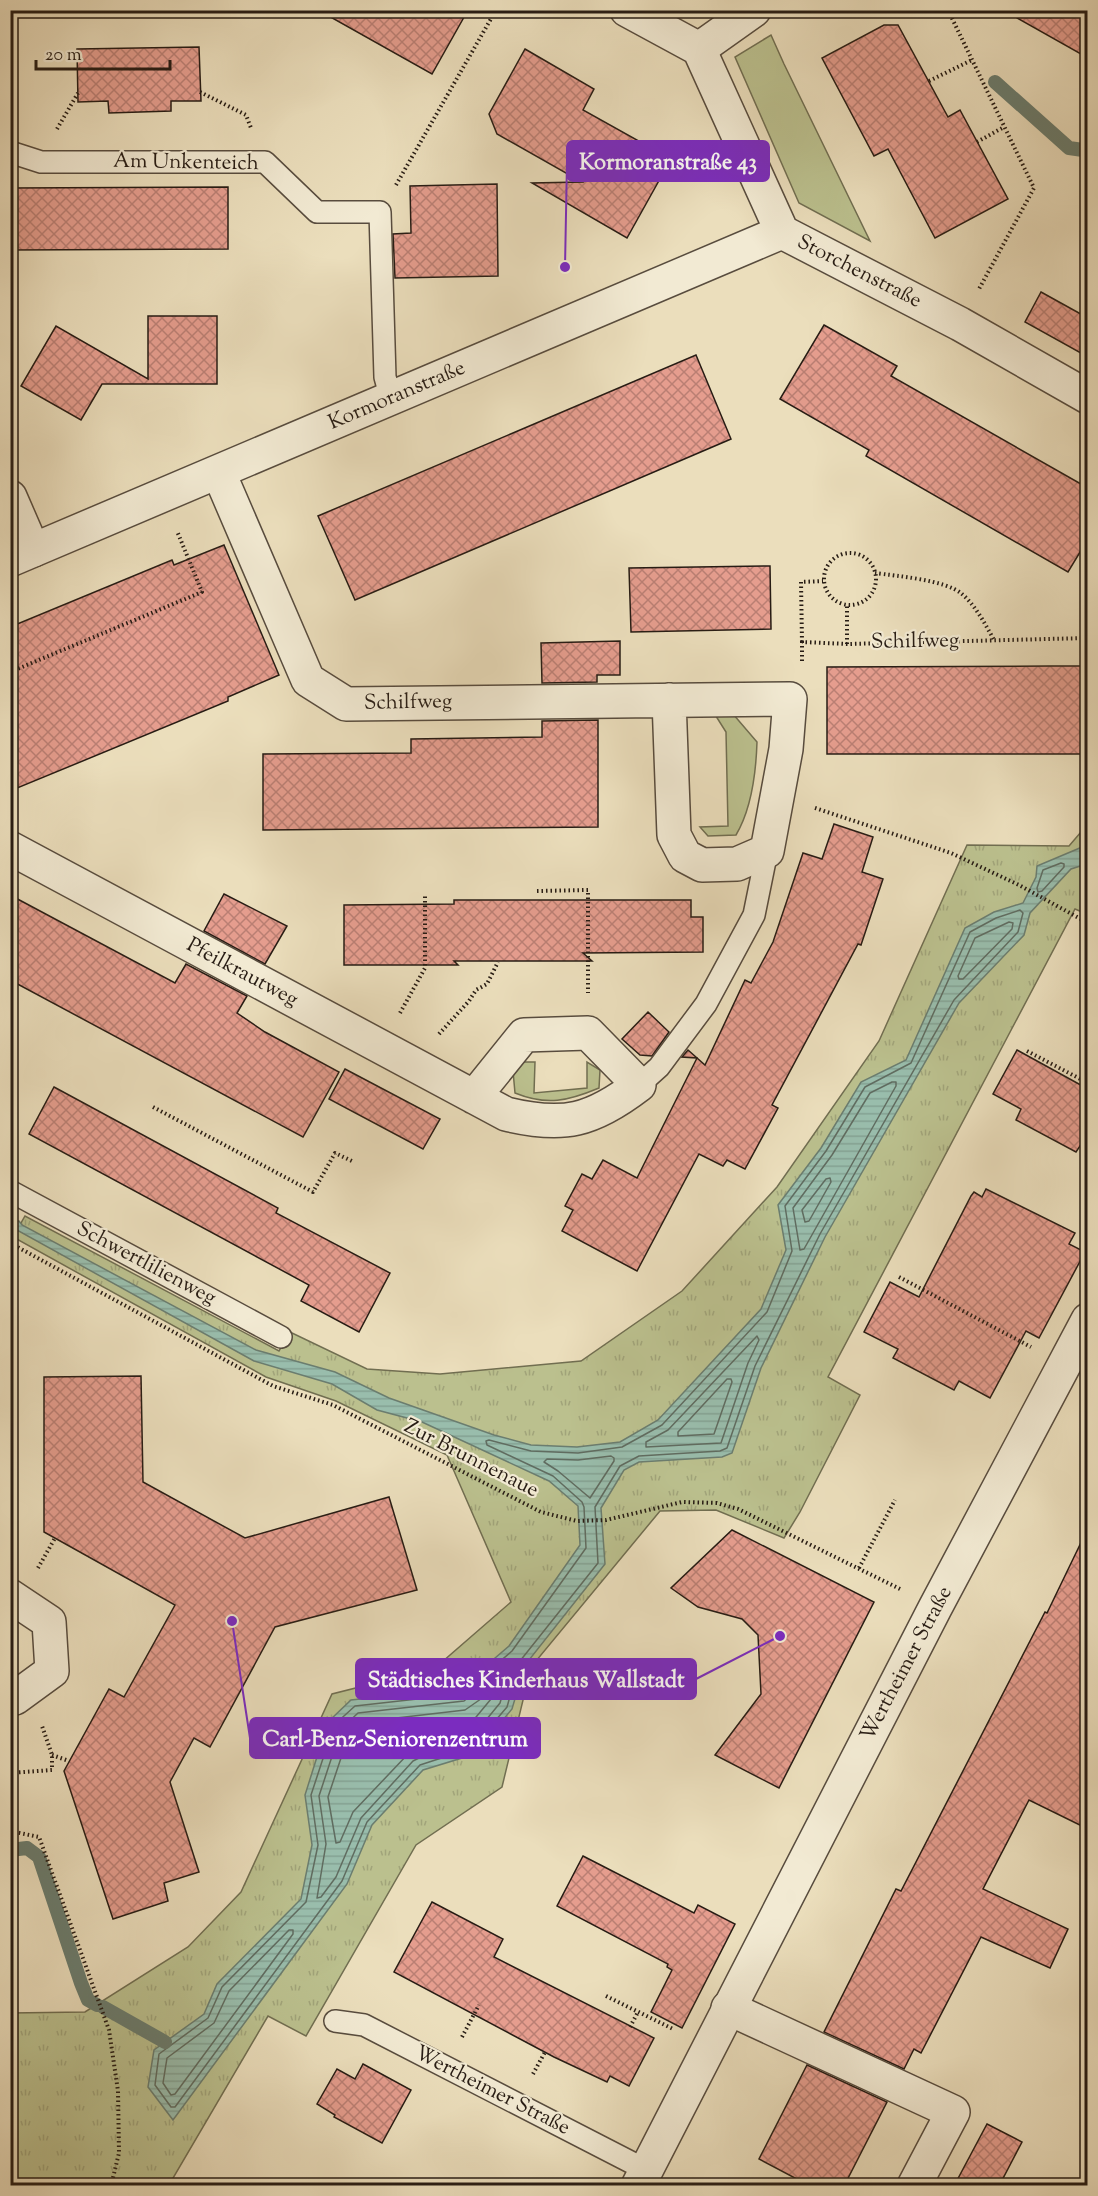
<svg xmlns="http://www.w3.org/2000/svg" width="1098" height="2196" font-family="'Sorts Mill Goudy',serif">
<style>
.grass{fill:#bbc08e;stroke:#716e51;stroke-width:1.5}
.park{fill:url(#park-tufts);stroke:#716e51;stroke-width:1.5}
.water{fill:url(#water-rules);stroke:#6b7d6f;stroke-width:1.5}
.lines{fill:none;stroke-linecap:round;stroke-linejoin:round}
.shore{stroke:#606c60;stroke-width:1.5}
.stream{stroke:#6b7d6f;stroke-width:14}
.building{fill:url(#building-cross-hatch);stroke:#271c14;stroke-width:1.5}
.service-casing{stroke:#584c3e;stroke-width:24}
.minor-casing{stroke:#584c3e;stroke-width:36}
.path{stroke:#271c14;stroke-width:4;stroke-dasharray:1.5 3;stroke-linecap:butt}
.service{stroke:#f2ead3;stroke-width:21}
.minor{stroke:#f2ead3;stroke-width:33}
.labels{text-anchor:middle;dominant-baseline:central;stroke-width:4.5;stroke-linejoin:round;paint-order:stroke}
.street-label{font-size:21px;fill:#271c14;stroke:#f2ead3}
.leader{fill:none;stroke:#7b2cbf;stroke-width:2}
.callout-dot{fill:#7b2cbf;stroke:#f2ead3;stroke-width:2}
.callout{fill:#7b2cbf;stroke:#7b2cbf;stroke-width:2}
.callout-label{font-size:22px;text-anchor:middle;font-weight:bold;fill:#fff}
</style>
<defs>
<pattern id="park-tufts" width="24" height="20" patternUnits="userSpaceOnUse" patternTransform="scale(1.5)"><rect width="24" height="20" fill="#bbc08e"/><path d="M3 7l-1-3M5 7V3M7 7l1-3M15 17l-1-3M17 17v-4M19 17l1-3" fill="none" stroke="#a1a47a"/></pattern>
<pattern id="water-rules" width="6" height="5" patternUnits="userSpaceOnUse" patternTransform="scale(1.5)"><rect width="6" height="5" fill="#99bdac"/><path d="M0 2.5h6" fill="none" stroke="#84a293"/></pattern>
<pattern id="building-cross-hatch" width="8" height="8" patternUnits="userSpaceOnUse" patternTransform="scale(1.5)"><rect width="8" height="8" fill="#e59d8e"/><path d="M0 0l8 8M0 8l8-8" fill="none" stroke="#ba7f73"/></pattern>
</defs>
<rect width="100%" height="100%" fill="#ebdebc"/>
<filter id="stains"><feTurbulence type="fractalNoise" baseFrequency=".00333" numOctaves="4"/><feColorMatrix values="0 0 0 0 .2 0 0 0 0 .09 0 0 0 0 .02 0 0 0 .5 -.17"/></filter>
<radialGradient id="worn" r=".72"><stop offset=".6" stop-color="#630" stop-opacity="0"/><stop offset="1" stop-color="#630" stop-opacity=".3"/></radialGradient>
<g class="grass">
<polygon points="771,35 784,64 870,241 799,203 735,57"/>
<path d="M 714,713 L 733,714 L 757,742 C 756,773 752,808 736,835 L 708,836 L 700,827 L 728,826 L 726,732 Z"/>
<path d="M 519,1062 L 535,1062 L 534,1093 L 587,1088 L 587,1062 L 600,1070 L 599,1088 C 568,1101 547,1106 515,1093 L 513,1071 Z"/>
</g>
<polygon class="park" points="1087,825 1087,914 1075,909 828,1377 860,1395 800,1512 784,1538 716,1510 660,1511 531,1667 502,1787 416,1845 306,2036 268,2016 169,2185 11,2185 10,2013 85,2012 188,1947 241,1892 332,1694 435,1668 511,1602 447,1455 336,1401 266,1377 13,1237 25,1216 279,1351 290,1332 367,1369 440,1374 581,1361 682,1291 777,1187 879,1041 967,845 1069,846"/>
<polygon class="water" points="1087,845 1087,864 1071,869 1030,913 1024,935 959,1003 825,1237 761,1368 732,1453 722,1457 639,1462 624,1470 601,1508 605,1564 525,1665 512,1709 475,1754 423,1770 372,1825 347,1884 173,2120 148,2087 154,2050 204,2014 217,1984 301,1899 312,1845 305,1795 328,1722 351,1700 460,1688 509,1646 580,1545 578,1506 549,1481 422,1422 377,1410 332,1384 254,1361 15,1229 11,1221 19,1221 22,1225 256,1350 335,1372 389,1398 494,1435 531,1445 577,1447 620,1442 658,1420 761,1309 786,1250 778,1205 821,1148 861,1082 906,1060 965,928 994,912 1023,903 1036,877 1037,866"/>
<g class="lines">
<g class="shore">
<polygon points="1061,863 1064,864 1064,867 1042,891 1038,892 1037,888 1043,870"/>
<polygon points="1020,910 1023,913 1018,932 954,1000 820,1234 755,1366 727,1448 720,1451 639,1456 620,1466 595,1507 598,1563 520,1661 507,1707 472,1748 420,1765 367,1822 342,1881 175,2107 171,2107 155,2085 159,2054 208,2018 222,1987 306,1902 318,1845 311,1795 334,1725 355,1706 462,1694 512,1651 586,1548 584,1507 582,1502 553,1476 487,1445 486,1441 489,1440 531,1451 578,1453 622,1447 662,1425 767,1312 792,1251 785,1206 826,1151 865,1087 911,1063 970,932 996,918"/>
<polygon points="1009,922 1013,923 1012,929 963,979 959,979 958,976 975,938"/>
<polygon points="892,1082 896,1082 896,1086 804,1249 800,1250 793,1208 832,1155 870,1093"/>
<polygon points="830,1178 831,1182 809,1221 805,1222 802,1210 826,1179"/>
<polygon points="757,1336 759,1340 748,1363 721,1443 646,1447 646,1442 668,1430"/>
<polygon points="727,1379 731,1379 732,1382 714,1434 678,1436 678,1432"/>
<polygon points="611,1456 614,1458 614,1461 590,1498 558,1471 544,1462 547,1459 578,1460"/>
<polygon points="504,1668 507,1668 509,1671 500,1703 468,1742 419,1758 413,1761 361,1818 336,1877 321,1897 317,1898 326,1844 319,1796 341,1729 358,1713 464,1701"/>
<polygon points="488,1694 492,1695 491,1699 462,1734 416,1749 408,1754 353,1812 340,1842 336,1843 328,1797 349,1734 362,1722 465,1710"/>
<polygon points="289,1930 293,1930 293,1934 175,2094 171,2095 163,2083 167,2058 214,2023 229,1991"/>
</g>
<g class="stream">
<polyline points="995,82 1069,148 1083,150 1088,144"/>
<polyline points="10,1850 27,1848 39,1857 81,1983 88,2000 97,2005"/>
<polyline points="103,2007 165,2042"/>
</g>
</g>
<g class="building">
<polygon points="318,10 468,10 432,74"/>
<polygon points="1003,10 1088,10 1088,58"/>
<polygon points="884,25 898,25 948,117 960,110 1008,199 935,238 888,149 874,156 822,58"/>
<polygon points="199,47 201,101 171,101 171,111 109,113 108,101 78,102 77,49"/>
<polygon points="525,49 594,89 583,110 671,159 627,238 532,183 582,182 497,134 489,114"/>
<polygon points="497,184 498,276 395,278 393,234 411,233 410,186"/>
<polygon points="228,187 228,249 10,250 10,188"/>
<polygon points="1041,292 1088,318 1088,357 1025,322"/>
<polygon points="148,316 217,316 217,384 102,384 81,420 21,386 56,326 148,379"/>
<polygon points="824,325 897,366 891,376 1088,488 1088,539 1068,572 866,456 869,450 780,399"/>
<polygon points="696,355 731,439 355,600 318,516"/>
<polygon points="224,545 279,675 228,697 228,701 10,791 10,627 172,560 174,565"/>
<polygon points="770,566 771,629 631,632 629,568"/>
<polygon points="620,641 620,675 597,675 597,682 542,683 541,643"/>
<polygon points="1050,666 1088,666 1088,754 827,754 827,667"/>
<polygon points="598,720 598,827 263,830 263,754 411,753 411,739 542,737 542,721"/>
<polygon points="834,824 873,837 862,872 883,879 861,945 858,944 772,1105 778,1108 745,1169 727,1160 723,1166 699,1154 637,1271 562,1231 573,1210 565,1206 582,1174 592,1179 603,1160 637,1178 697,1058 682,1057 688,1050 705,1065 745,980 751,983 773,942 803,853 822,859"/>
<polygon points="224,894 287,926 265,964 204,931"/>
<polygon points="10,895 175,983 186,964 247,996 237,1013 265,1032 339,1072 303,1137 10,980"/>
<polygon points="454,900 691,900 691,917 703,917 703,952 583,953 592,961 454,961 458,965 344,965 344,905 454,904"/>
<polygon points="648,1012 669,1032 652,1056 640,1055 622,1039"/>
<polygon points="1017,1050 1088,1089 1088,1134 1076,1152 1016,1120 1021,1109 993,1094"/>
<polygon points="345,1069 440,1119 423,1149 329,1099"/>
<polygon points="54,1087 278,1208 276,1213 390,1273 359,1332 301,1301 309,1285 29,1134"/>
<polygon points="986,1189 1075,1233 1069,1244 1085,1252 1039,1338 1026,1331 990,1398 959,1381 954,1390 893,1358 898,1349 864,1332 890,1282 919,1297 971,1196 974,1192 982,1197"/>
<polygon points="141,1376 143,1482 245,1538 389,1497 417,1590 275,1627 210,1747 194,1738 170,1782 199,1872 164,1883 168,1901 113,1919 64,1771 109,1689 124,1697 175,1605 44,1532 44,1377"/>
<polygon points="1088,1528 1088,1829 1029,1800 983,1889 1068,1929 1050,1968 981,1937 921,2053 914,2049 904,2069 824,2032 896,1889 901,1891 1045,1612 1047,1613"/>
<polygon points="732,1530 874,1602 779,1788 715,1755 761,1694 758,1635 742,1619 698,1607 671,1588"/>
<polygon points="583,1856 694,1913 698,1905 735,1924 682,2028 651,2012 672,1970 667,1967 668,1964 557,1906"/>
<polygon points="432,1902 503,1939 494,1957 654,2038 629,2086 610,2076 607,2082 554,2057 394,1972"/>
<polygon points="363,2064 411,2090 382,2143 334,2117 335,2115 317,2104 337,2069 355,2079"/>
<polygon points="807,2065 887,2102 844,2186 810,2186 759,2159"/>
<polygon points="987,2124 1022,2142 999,2186 954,2186"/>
</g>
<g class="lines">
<defs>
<g id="service">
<polyline points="10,152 41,162 265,162 317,212 380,212 385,377 391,399"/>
<polyline points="639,1085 659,1067 706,1004 754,915 767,851"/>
<polyline points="10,1191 281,1337"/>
<polyline points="335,2021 364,2025 646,2170"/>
</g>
<g id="minor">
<polyline points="627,10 699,49 782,232 960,324 1088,397"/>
<polyline points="699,49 754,10"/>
<polyline points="219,473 308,680 346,704 790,699 786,749 767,851 737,864 702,865 685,856 674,835 669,700"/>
<polyline points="10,497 33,550"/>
<polyline points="10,560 782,232"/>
<path d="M 10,848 L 506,1114 C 564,1128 592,1121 639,1085 L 588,1033 L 524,1035 L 474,1097"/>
<polyline points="10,1596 49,1622 52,1671 15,1698 10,1698"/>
<polyline points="728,2008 953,2112 914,2186"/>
<polyline points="638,2186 935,1608 1088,1320"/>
</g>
</defs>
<use href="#service" class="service-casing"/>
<use href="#minor" class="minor-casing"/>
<g class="path">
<polyline points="948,10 1034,188 979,289"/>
<polyline points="929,81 972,60"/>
<polyline points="200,92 246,115 251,128"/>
<polyline points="57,129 78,93"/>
<polyline points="977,142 1004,127"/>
<polyline points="396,185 496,10"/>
<circle cx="850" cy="579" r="26"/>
<path d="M 875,573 C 897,576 946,580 962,594 C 976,606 985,624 994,640"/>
<polyline points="802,642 801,582 823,581"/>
<polyline points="847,644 847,606"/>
<polyline points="802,661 802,642 847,644 1088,638"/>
<polyline points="10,672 202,592 177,531"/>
<polyline points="815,808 951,853 1019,885 1088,923"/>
<polyline points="537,891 588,890 588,993"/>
<polyline points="400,1013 425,968 425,894"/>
<polyline points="439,1034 469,1001 476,990 487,984 498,962"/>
<polyline points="1027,1051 1088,1083"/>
<polyline points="153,1107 313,1192 335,1153 354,1162"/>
<polyline points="10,1243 273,1386 333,1405 541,1512 577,1521 606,1520 682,1502 717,1503 738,1509 900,1589"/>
<polyline points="899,1277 1031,1347"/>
<polyline points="38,1568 55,1538"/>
<polyline points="859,1568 895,1500"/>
<polyline points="52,1755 69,1761"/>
<polyline points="10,1773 52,1770 52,1755 42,1726"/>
<polyline points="10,1831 39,1837 109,2030 118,2091 119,2153 111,2186"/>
<polyline points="606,1996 673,2029"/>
<polyline points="630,2027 638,2012"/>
<polyline points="462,2037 479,2005"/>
<polyline points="533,2074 545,2052"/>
</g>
<use href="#service" class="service"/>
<use href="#minor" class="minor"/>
</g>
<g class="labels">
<g class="street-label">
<text transform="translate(186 163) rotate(1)">Am Unkenteich</text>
<text transform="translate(859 272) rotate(27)">Storchenstraße</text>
<text transform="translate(397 396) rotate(-23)">Kormoranstraße</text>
<text transform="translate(915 642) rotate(-1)">Schilfweg</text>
<text transform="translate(408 703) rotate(-1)">Schilfweg</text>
<text transform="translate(242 973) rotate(28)">Pfeilkrautweg</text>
<text transform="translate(146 1264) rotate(28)">Schwertlilienweg</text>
<text transform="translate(471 1459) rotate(27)">Zur Brunnenaue</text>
<text transform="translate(907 1664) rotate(-62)">Wertheimer Straße</text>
<text transform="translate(492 2091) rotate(27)">Wertheimer Straße</text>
</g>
</g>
<path class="leader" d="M565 267L567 161M780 1636L696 1679M232 1621L250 1738"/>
<g class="callout-dot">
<circle cx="565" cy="267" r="6"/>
<circle cx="780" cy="1636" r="6"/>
<circle cx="232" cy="1621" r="6"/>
</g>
<g class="callout">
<rect x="567" y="141" width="202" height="40" rx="6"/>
<rect x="356" y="1659" width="340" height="40" rx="6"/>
<rect x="250" y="1718" width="290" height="40" rx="6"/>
</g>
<g class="callout-label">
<text x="668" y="169">Kormoranstraße 43</text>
<text x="526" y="1687">Städtisches Kinderhaus Wallstadt</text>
<text x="395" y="1746">Carl-Benz-Seniorenzentrum</text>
</g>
<rect width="1098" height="2196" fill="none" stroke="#ebdebc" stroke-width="36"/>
<rect x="12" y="12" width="1074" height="2172" fill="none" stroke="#271c14" stroke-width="3"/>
<rect x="18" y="18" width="1062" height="2160" fill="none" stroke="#271c14" stroke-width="1.5"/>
<path d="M36 60v9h134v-9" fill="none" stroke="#271c14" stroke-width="3"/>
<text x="45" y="60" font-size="18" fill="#271c14" stroke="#f2ead3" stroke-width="4.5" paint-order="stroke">20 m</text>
<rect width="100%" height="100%" filter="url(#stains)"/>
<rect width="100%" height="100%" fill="url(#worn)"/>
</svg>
